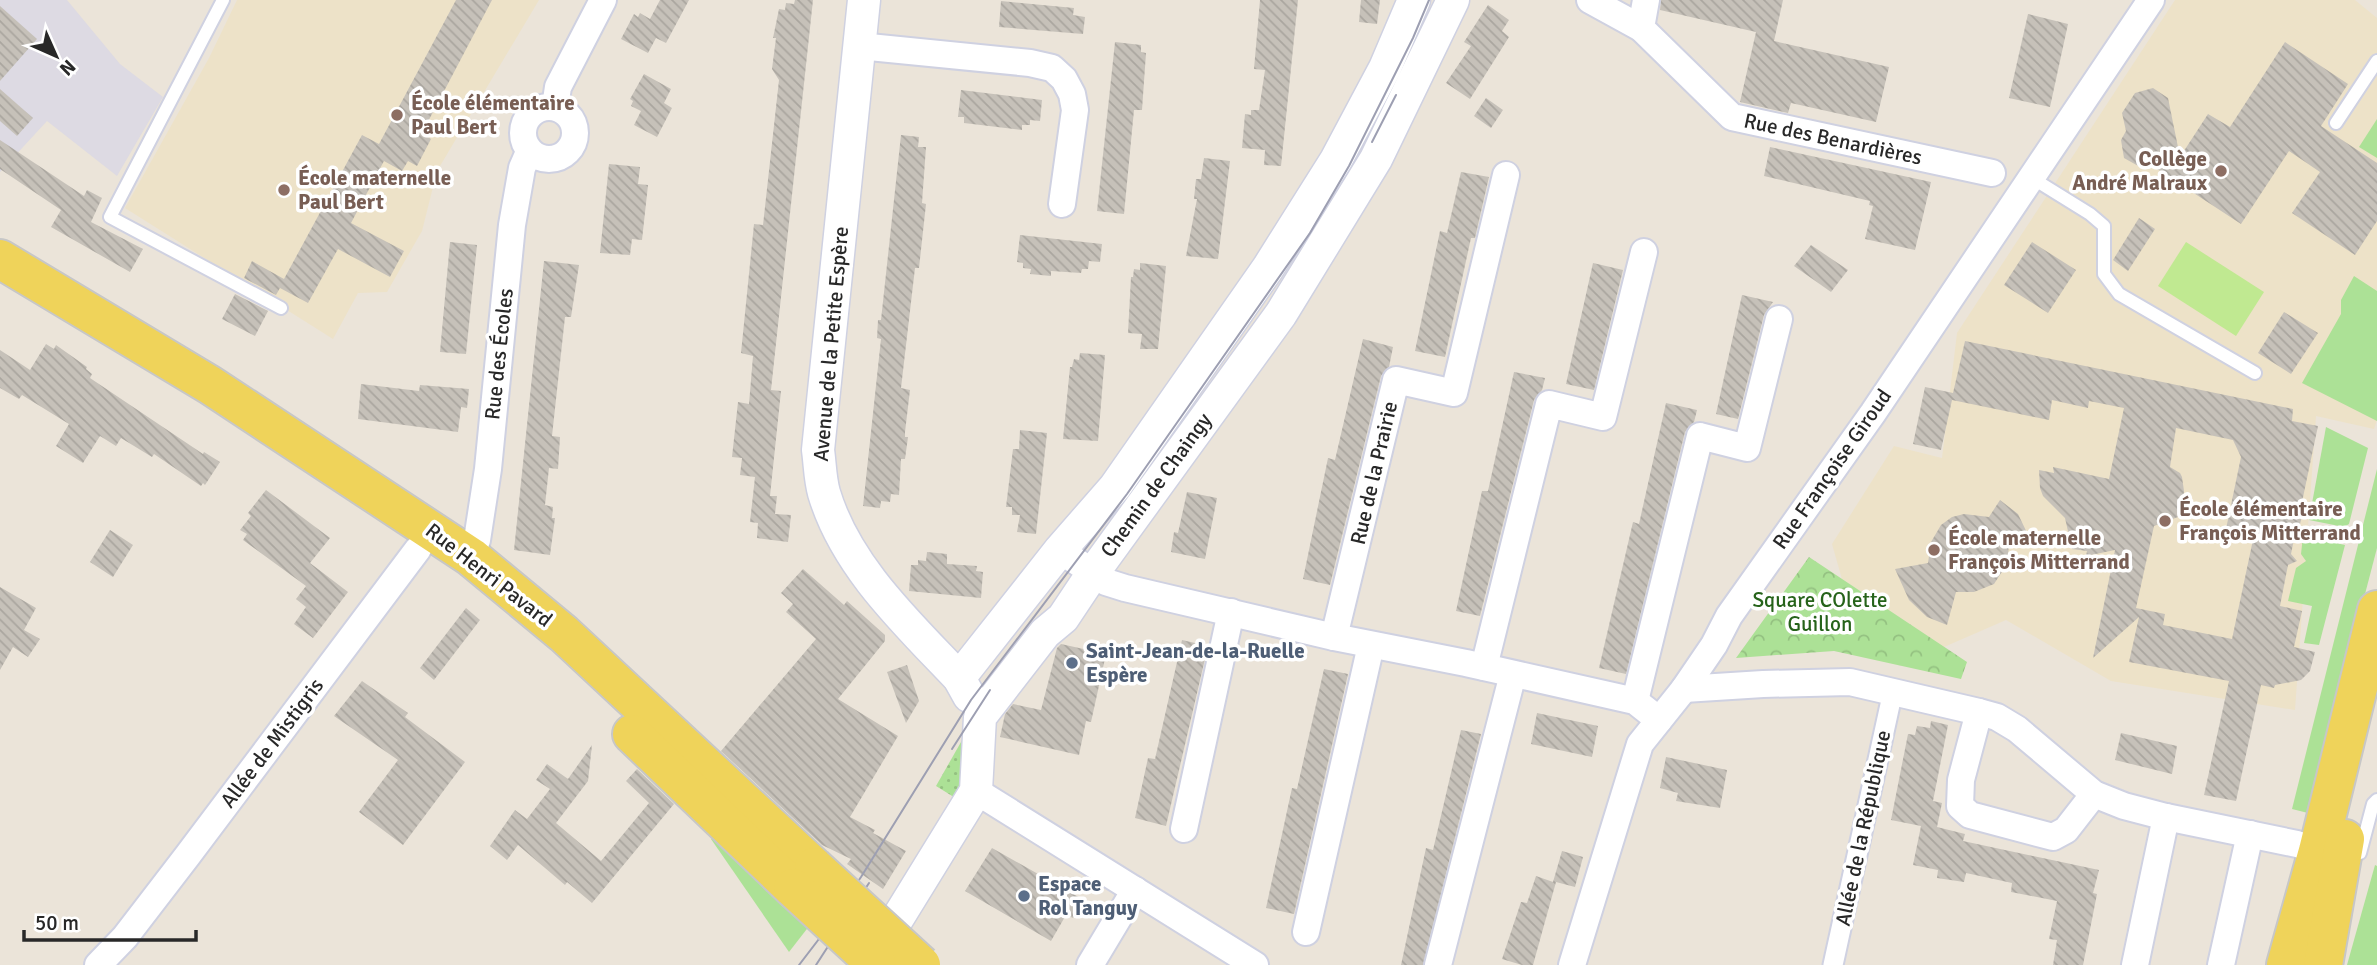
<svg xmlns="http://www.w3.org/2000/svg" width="2377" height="965" font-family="Signika,sans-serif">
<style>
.industrial{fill:#dddae3}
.education{fill:#ede2c8}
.grass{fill:#ace196}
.park{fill:url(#park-crowns)}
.garden{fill:url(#garden-dots)}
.pitch{fill:#c0e991}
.building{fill:url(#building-back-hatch);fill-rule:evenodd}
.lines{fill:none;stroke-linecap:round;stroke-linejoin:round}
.service-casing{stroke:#cfd1e1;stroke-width:16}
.pedestrian-casing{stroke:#cfd1e1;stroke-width:23}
.minor-casing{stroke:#cfd1e1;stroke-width:30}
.tertiary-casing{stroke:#cfd1e1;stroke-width:35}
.primary-casing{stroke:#c7c7c7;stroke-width:42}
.service{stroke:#fff;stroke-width:12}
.pedestrian{stroke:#fff;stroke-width:19}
.minor{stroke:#fff;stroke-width:26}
.tertiary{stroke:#fff;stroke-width:32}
.primary{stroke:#efd35a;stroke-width:38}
.tram{stroke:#9d9fb2;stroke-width:2}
.primary-bridge-casing{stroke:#c7c7c7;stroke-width:42;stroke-linecap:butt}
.primary-bridge{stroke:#efd35a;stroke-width:38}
.education-dot{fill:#8d6e63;stroke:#fff;stroke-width:2.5}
.service-dot{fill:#5c6f8a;stroke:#fff;stroke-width:2.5}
.labels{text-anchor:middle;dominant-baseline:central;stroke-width:7;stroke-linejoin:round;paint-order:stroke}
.education-label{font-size:21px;font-weight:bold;fill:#785e54;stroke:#fff;text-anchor:start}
.street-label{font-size:21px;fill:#282828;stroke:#fff}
.park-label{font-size:21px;fill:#26631a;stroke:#fff}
.service-label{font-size:21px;font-weight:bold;fill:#4e5e75;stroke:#fff;text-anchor:start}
</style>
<defs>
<pattern id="park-crowns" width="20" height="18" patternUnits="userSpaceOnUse" patternTransform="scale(1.75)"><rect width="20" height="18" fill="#ace196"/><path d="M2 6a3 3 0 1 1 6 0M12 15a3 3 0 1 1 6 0" fill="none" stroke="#94c181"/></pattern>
<pattern id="garden-dots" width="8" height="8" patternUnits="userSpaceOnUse" patternTransform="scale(1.75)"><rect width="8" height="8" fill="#ace196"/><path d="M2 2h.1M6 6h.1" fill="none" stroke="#94c181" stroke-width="1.8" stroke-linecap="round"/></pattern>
<pattern id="building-back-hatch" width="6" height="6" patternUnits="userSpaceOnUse" patternTransform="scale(1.75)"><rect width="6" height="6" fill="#c6c1b9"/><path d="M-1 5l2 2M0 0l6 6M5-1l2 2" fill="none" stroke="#aaa69f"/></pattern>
</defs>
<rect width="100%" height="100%" fill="#ebe4d9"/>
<polygon class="industrial" points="0,0 67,0 120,64 163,97 117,176 47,121 0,172"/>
<g class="education">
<polygon points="237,0 539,0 437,171 422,231 387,292 358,293 333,339 125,208 209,58"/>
<polygon points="2175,0 2355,0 2377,18 2377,420 2374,429 2316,416 2295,710 2111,681 2006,620 1944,647 1842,579 1832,544 1894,446 1942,458 1957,333"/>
</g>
<g class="grass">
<polygon points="2377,119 2377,158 2359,147"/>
<polygon points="2354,276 2377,291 2377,421 2302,383 2341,314 2341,300"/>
<polygon points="2326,427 2368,448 2349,524 2344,527 2309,520"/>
<polygon points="2377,469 2377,548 2308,813 2292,809"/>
<polygon points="2303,536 2345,545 2319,645 2304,643 2312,606 2288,601 2296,568 2306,561 2301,554"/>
<polygon points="714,837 810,925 789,952 711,839"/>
<polygon points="2375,865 2377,866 2377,965 2347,965"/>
</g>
<polygon class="park" points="1809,557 1967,662 1961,679 1834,651 1736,658"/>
<polygon class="garden" points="965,735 963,782 957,799 936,786"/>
<polygon class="pitch" points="2186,242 2264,292 2236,336 2158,286"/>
<g class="building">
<polygon points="456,0 492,0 422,133 431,139 417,166 408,161 402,171 384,161 351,223 404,251 390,277 338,249 308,303 280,288 276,295 244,278 252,261 284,279 362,135 379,144"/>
<polygon points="660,0 689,0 666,43 656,38 648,53 621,39 634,14 638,17 640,13 650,19"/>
<polygon points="795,0 813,0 771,390 781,391 770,496 777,496 775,514 791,515 788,542 757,538 758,523 750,522 755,477 740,475 742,458 732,457 738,402 749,404 753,356 741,353 754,224 763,225 779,80 772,69 776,38 773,38 779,9 785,10 786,3 794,4"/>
<polygon points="1260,0 1298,0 1281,166 1264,165 1265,150 1242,148 1245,114 1251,115 1251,110 1259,110 1265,70 1254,69"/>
<polygon points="1361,0 1380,0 1377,24 1359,22"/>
<polygon points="1661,0 1783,0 1774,41 1889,67 1876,122 1791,103 1788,113 1740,102 1756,32 1660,10"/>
<polygon points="1001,1 1074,8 1073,15 1085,17 1083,34 999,27"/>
<polygon points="1488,5 1509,20 1502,31 1509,37 1470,99 1446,83 1471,46 1464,42"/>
<polygon points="0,6 37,39 0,81"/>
<polygon points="2028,14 2068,24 2050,107 2009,98"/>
<polygon points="1115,42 1141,45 1141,52 1146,53 1142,110 1134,110 1124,214 1097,211"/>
<polygon points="2285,42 2348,84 2321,126 2377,163 2377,221 2355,255 2292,213 2320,172 2289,151 2241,224 2151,165 2140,167 2124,158 2121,140 2126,131 2122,113 2135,93 2153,88 2168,98 2180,157 2208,114 2230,127"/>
<polygon points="644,74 671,89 664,103 672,108 657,137 634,125 641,111 631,106 633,101 630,99"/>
<polygon points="0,89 33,118 17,136 0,121"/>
<polygon points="961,90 1042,100 1040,121 1030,120 1030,125 1022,125 1022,130 964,123 964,117 958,117"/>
<polygon points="1486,98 1503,110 1491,128 1474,116"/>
<polygon points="901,135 919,137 918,147 926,147 922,203 926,204 919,268 915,268 901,388 910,390 905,432 905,437 908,437 905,459 901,459 899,495 891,494 890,502 881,501 880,508 863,506 881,339 877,338 878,320 881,320"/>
<polygon points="0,140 84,196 87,190 102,198 91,222 143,249 130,272 51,227 61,210 0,169"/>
<polygon points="1770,147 1931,182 1915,250 1865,239 1873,206 1869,205 1870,201 1764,176"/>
<polygon points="1204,158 1230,161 1218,259 1186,256 1197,199 1194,199 1196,179 1201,179"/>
<polygon points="609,164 640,167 638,184 648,185 642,240 632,239 630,255 600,253"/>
<polygon points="1461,172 1489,177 1475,238 1471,238 1445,357 1415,351 1440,231 1447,233"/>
<polygon points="2139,218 2155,229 2128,271 2113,260"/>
<polygon points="1020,235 1102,244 1100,262 1089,261 1088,269 1082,269 1081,273 1051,271 1051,276 1030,274 1031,269 1023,268 1023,263 1017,262"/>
<polygon points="450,242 477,245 466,354 440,352"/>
<polygon points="2032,242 2076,270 2048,313 2004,285"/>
<polygon points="1811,245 1848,270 1831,292 1794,266"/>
<polygon points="544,261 579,265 571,317 565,317 552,436 560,437 558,469 549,468 545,505 553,507 552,518 555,518 550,555 514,550"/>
<polygon points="1140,263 1166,266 1158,349 1140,349 1142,334 1128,333 1131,277 1133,277 1134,269 1140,270"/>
<polygon points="1593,263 1623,270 1594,390 1566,384"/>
<polygon points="235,294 268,311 255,336 222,319"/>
<polygon points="1742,295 1773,302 1764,315 1738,419 1716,414"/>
<polygon points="2284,312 2318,333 2291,374 2258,353"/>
<polygon points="1363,339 1393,347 1389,367 1381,376 1330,585 1303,579 1328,458 1335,460"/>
<path d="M 1965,341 L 2293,409 L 2292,421 L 2318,426 L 2302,502 L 2306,501 L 2300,524 L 2297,524 L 2291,554 L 2297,561 L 2288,565 L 2280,606 L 2302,611 L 2294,647 L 2315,652 L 2310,671 L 2301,680 L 2275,685 L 2274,688 L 2261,685 L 2236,801 L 2204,795 L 2229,681 L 2129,662 L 2139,617 L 2093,658 L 2115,550 L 2086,556 L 2087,551 L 2072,549 L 2065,518 L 2043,496 L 2040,488 L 2039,470 L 2054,473 L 2053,467 L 2109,479 L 2124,408 L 2089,401 L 2088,408 L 2052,400 L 2049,420 L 1952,400 L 1941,450 L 1913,444 L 1925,387 L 1953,393 ZM 2176,428 L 2233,440 L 2241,457 L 2226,529 L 2254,535 L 2232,639 L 2163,625 L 2165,614 L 2136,608 L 2154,526 L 2178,517 L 2183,506 L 2184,491 L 2182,477 L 2180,473 L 2170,467 Z"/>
<polygon points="46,344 54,349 56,345 87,367 86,369 92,374 90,378 203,454 204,452 220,462 205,485 203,483 201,486 154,454 152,457 121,438 116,446 100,436 83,463 56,446 69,424 22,395 19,399 0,388 0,350 30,370"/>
<polygon points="1080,353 1105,355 1098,441 1063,439 1070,367 1072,367 1074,359 1079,360"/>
<polygon points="1514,372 1545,378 1542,390 1534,400 1480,616 1456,611 1482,491 1488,491"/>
<polygon points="361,384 419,391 420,385 469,389 467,408 461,407 458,432 358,419"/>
<polygon points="1666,403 1697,410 1694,422 1685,432 1626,674 1599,668 1633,522 1639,524"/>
<polygon points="1020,430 1047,433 1036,534 1017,532 1020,515 1012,515 1012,507 1006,507 1013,449 1019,449"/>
<polygon points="266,490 330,538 310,563 348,592 313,638 294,624 306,607 296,599 306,586 243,540 247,534 240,530 251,516 248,513"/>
<polygon points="1187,492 1217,498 1205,559 1171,552 1174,532 1178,533"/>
<polygon points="2000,500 2018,514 2030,539 2009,544 2007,564 1994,584 1974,592 1956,592 1947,625 1927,617 1909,600 1895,569 1928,563 1931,542 1941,525 1952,517 1964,514 1989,517"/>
<polygon points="110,530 133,545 113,577 90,562"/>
<polygon points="927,552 947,554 947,564 977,566 976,571 983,572 981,598 909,591 911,565 918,565 918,560 926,561"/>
<polygon points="803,569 844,605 847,601 885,635 885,641 838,699 898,736 850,817 875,830 873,833 906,851 883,889 847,864 851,859 822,845 721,751 816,639 786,612 793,604 781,593"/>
<polygon points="0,587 36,608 24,630 40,639 28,657 13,647 0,670"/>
<polygon points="466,608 480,620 434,680 420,668"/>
<polygon points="1182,640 1208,646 1166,826 1135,818 1148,758 1155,759"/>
<polygon points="1061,644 1106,654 1091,722 1086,721 1079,755 1000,737 1005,714 1013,704 1041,710 1057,648"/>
<polygon points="907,665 919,701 906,723 887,672"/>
<polygon points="1324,669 1348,674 1294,914 1266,908 1292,788 1297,789"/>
<polygon points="362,681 408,713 405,717 465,762 403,845 359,812 398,760 334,716"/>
<polygon points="1537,713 1598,726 1592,757 1531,744"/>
<polygon points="1931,721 1948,725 1933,801 1942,803 1937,827 1965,834 1963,841 2099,870 2093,893 2097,894 2083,965 2053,965 2057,940 2049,939 2057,901 2011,892 2012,883 1966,873 1964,882 1937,878 1938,870 1913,865 1921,826 1891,820 1908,734 1915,735 1917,726 1930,728"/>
<polygon points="1461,730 1481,734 1423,965 1401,965 1426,848 1433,850"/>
<polygon points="2121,733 2177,746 2172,774 2115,760"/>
<polygon points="592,745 588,781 556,823 601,861 649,803 626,781 637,769 674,804 592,903 567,882 565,885 518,845 507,860 490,846 515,810 527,819 550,789 536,780 547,764 568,779"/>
<polygon points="1666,757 1727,770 1720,808 1676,801 1678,793 1660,788"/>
<polygon points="992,848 1084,900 1073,918 1066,915 1051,941 965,891"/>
<polygon points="1562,851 1583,857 1575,887 1556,882 1533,965 1522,965 1502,959 1521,902 1527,903 1536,876 1553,882"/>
</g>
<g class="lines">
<defs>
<g id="service">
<polyline points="223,0 110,217 281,308"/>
<polyline points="2336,123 2377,61"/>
<polyline points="2032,178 2090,214 2104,226 2104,274 2119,294 2255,373"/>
<polyline points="2360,853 2373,804 2377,800"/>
</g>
<polyline id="pedestrian" points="1833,965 1893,691"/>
<g id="minor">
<polyline points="1590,0 1641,28 1732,117 1992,173"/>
<polyline points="1641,28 1646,0"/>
<polyline points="859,46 1030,63 1052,68 1064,79 1072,94 1075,110 1062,204"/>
<circle cx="549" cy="133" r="26"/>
<polyline points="555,107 558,87 603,0"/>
<polyline points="1060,550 1106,582 1125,588 1334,637 1466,663 1635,701 1659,720"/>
<polyline points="471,557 477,540 488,469 512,225 522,168 529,152"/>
<polyline points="1334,637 1396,380 1454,393 1506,175"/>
<polyline points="1484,667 1549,404 1603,417 1644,252"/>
<polyline points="1684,689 1763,684 1850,682 1979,712 1997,717 2017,729 2094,794 2124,806 2166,817 2297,844 2318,851"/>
<polyline points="1635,701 1700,436 1747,448 1779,319"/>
<polyline points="1979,712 1961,780 1960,806 1970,815 2053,837 2066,830 2094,794"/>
<polyline points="976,791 1255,965"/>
<polyline points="1184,829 1231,612"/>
<polyline points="1306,932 1371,645"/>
<polyline points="98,965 125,937 188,855 418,549"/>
<polyline points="1090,965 1135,890"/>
<polyline points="1438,965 1513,674"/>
<polyline points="1572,965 1640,744 1684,689 1714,645 1729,616 1873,413 2151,0"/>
<polyline points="2135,965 2166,817"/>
<polyline points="2221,965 2250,834"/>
</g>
<g id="tertiary">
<path d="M 864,0 L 818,450 C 820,464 820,479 824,493 C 846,567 908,624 959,678 L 969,696"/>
<polyline points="959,678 1060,550 1115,487 1268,268 1336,160 1385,68 1414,0"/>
<polyline points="875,955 976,791 980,717 1045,633 1063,618 1093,573 1281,314 1376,159 1453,0"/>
</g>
<g id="primary">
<polyline points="0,259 210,385 471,557 564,634 814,867"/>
<polyline points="632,734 793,888"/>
<polyline points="2286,965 2318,851 2377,610"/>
<polyline points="2323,965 2345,839"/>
</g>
</defs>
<use href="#service" class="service-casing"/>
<use href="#pedestrian" class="pedestrian-casing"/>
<use href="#minor" class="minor-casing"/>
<use href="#tertiary" class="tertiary-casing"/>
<use href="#primary" class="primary-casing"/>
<use href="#service" class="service"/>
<use href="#pedestrian" class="pedestrian"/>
<use href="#minor" class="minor"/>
<use href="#tertiary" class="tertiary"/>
<use href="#primary" class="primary"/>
<g class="tram">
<polyline points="1372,142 1396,95"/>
<polyline points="952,749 990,690"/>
<polyline points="799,965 822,935 861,877 971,700 1127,494 1310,233 1349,166 1413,38 1429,0"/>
<polyline points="816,965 869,883"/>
</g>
<defs>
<g id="primary-bridge">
<polyline points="814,867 921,965"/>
<polyline points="793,888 877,965"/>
</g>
</defs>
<use href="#primary-bridge" class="primary-bridge-casing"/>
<use href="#primary-bridge" class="primary-bridge"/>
</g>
<g class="education-dot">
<circle cx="397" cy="115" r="7"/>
<circle cx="2221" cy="171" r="7"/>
<circle cx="284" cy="190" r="7"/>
<circle cx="2165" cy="521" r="7"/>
<circle cx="1934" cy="550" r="7"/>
</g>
<g class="service-dot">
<circle cx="1072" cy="663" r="7"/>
<circle cx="1024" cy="896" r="7"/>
</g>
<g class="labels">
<g class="education-label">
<text x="411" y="103">École élémentaire<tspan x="411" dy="24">Paul Bert</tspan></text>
<text x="2207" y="159" text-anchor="end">Collège<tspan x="2207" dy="24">André Malraux</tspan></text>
<text x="298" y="178">École maternelle<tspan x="298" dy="24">Paul Bert</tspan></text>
<text x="2179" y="509">École élémentaire<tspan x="2179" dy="24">François Mitterrand</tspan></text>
<text x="1948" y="538">École maternelle<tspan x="1948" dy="24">François Mitterrand</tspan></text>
</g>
<g class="street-label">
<text transform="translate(1833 139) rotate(12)">Rue des Benardières</text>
<text transform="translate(831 344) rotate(-85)">Avenue de la Petite Espère</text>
<text transform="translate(499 354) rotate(-84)">Rue des Écoles</text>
<text transform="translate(1832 469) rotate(-55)">Rue Françoise Giroud</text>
<text transform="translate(1374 473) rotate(-77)">Rue de la Prairie</text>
<text transform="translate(1156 485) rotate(-54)">Chemin de Chaingy</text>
<text transform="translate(489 575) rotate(38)">Rue Henri Pavard</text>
<text transform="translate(272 743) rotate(-53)">Allée de Mistigris</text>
<text transform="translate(1863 828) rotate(-78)">Allée de la République</text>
</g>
<g class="park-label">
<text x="1820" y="600">Square COlette<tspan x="1820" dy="24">Guillon</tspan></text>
</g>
<g class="service-label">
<text x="1086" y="651">Saint-Jean-de-la-Ruelle<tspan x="1086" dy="24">Espère</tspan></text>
<text x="1038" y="884">Espace<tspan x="1038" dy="24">Rol Tanguy</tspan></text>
</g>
</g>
<g transform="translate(56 56) rotate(135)" stroke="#ffffff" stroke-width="5" paint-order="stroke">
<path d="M0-5L12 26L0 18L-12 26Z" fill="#282828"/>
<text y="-10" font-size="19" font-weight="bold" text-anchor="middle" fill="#282828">N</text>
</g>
<path d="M24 930v10h172v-10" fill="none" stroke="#282828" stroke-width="3.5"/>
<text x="35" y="930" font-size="21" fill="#282828" stroke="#ffffff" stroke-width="5" paint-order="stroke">50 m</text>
</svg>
